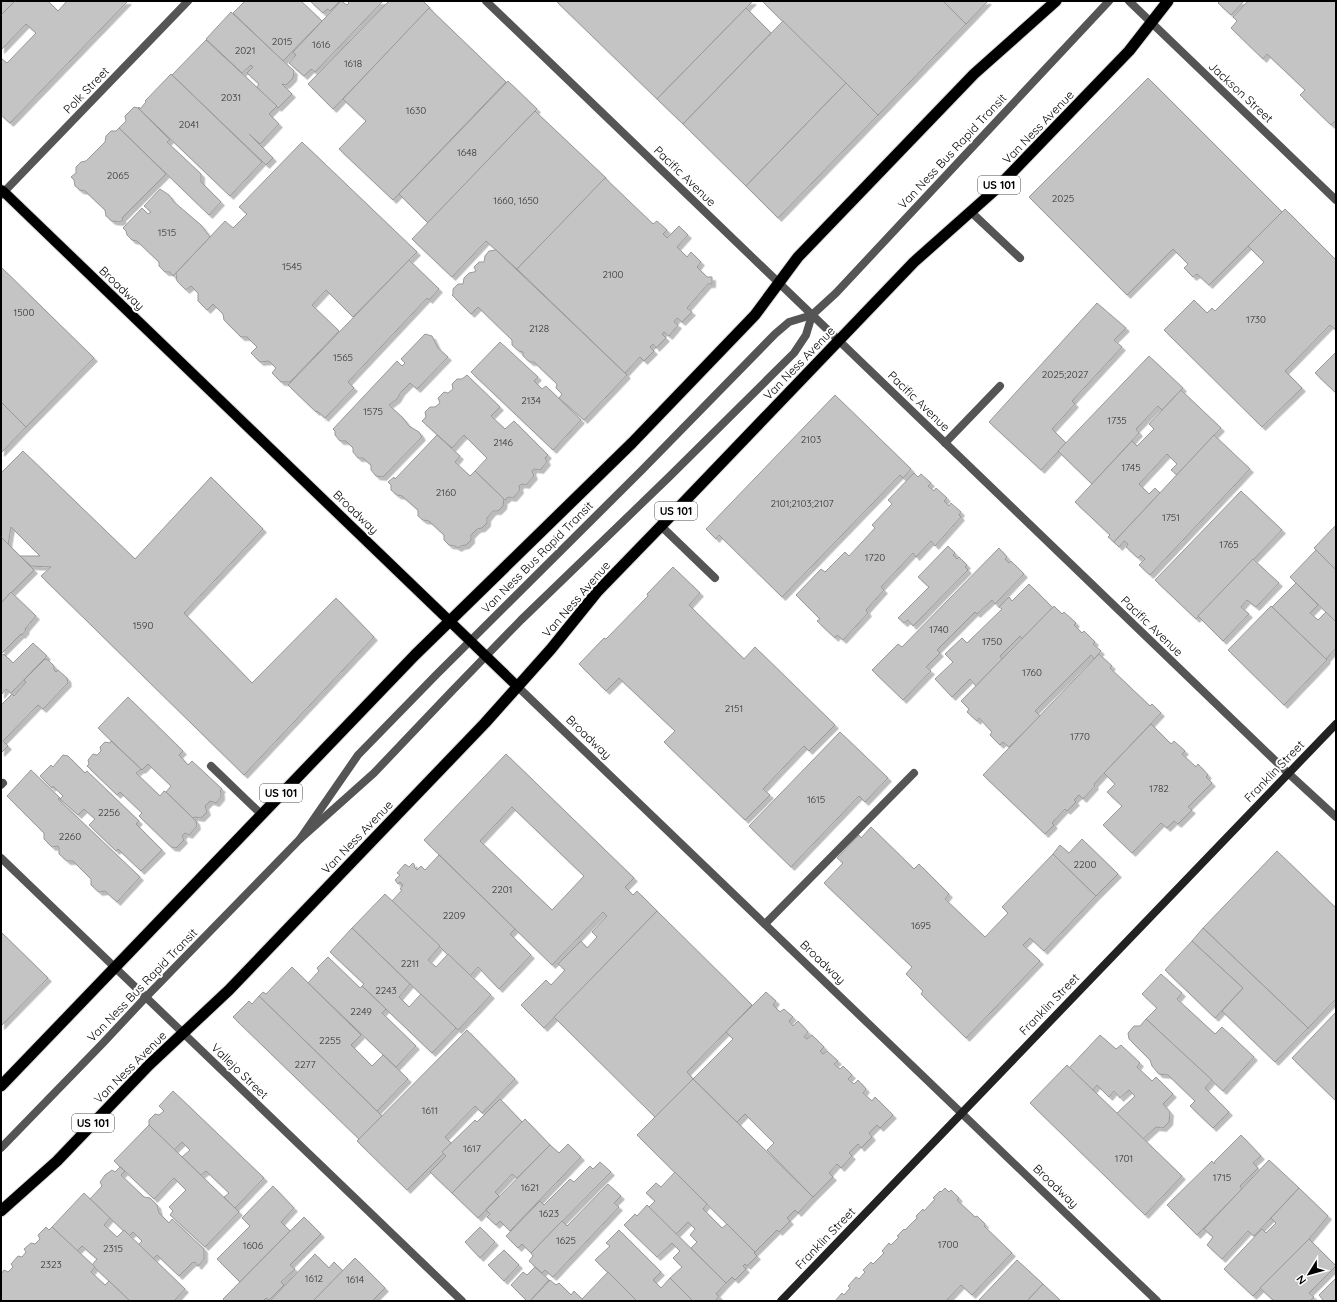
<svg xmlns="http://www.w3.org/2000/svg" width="1337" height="1302" font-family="Quicksand,sans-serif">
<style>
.building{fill:#c4c4c4;stroke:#999;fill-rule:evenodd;filter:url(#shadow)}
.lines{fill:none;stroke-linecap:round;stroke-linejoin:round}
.primary-casing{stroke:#dbdbdb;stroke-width:12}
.trunk-casing{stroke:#dbdbdb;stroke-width:13}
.service{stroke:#555;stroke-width:8}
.minor{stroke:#555;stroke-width:8}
.tertiary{stroke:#555;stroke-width:8}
.secondary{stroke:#222;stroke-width:8}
.primary{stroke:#000;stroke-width:10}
.trunk{stroke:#000;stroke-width:11}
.labels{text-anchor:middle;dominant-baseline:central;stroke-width:4;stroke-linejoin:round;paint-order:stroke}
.number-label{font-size:10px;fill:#313131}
.shield{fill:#fff;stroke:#4c4c4c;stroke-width:1}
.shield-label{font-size:11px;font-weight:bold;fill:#000}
.street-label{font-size:12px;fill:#000;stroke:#fff}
</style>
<defs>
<filter id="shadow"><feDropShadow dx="3.5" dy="3.5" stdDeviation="0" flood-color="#0004"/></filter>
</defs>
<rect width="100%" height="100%" fill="#fff"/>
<g class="building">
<polygon points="1,1 15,1 1,15"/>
<polygon points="15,1 48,1 58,11 67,1 128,1 10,123 1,115 1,58 7,63 36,33 26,24 1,50 1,15"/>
<polygon points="245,1 301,1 322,21 283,61 233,13"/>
<polygon points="310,1 340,1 330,11 327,9 323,13"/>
<polygon points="341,1 347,5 349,3 347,1 383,1 315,72 311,69 304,76 289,63 296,55 293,52"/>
<polygon points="389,1 423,1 430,8 333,109 308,84"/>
<polygon points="556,1 753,1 657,99"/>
<polygon points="762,1 943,1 966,24 878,115"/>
<polygon points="943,1 988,1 966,24"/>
<polygon points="1220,1 1244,1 1231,15 1218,3"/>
<polygon points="1248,1 1336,1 1336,120 1331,125 1300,95 1305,90 1267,54 1263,59 1231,28 1237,21 1233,17"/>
<polygon points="429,8 506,82 393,200 339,149 366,121 343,99"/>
<polygon points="746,8 771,33 683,124 657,99"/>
<polygon points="231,12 294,71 293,78 286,85 282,84 292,94 278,108 257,87 259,84 247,73 253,67 251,65 242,73 206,39"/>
<polygon points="783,21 846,83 746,186 683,124"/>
<polygon points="206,40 277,106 269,114 279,124 260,144 249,134 273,158 266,165 172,75"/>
<polygon points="171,74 262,162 230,196 138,108 139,107 140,109 146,102 145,101"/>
<polygon points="1148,78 1282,212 1209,285 1197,274 1193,277 1184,268 1188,264 1173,249 1127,295 1029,197"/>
<polygon points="508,81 537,109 428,223 399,194"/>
<polygon points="846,83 878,115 778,218 746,186"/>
<polygon points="134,107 138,108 170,140 167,142 201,174 201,182 221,202 209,215 119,128 126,121 125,116"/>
<polygon points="535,111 606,178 517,269 486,241 452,277 412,239"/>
<polygon points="119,128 166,174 122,218 123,220 120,222 112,221 106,216 105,210 85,191 80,190 75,186 74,180 71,177 76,173 76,167 81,162 86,161 105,142 106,136 111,131 116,131"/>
<polygon points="302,142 417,252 353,317 326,290 312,305 339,331 290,382 281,382 272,373 276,368 269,361 260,362 251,353 257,347 247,337 241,337 224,320 223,314 213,304 207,310 198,301 198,293 191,286 186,290 177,281 176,273 225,221 233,228 247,214 239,207"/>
<polygon points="605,178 653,224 657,221 667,230 663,234 667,238 679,226 688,235 677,247 687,257 691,252 701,262 697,267 707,277 712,277 712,284 708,284 687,308 692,312 682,322 677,318 674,322 678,325 669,336 664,332 662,334 666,338 656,348 653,344 650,347 654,351 644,361 640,357 625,373 517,269"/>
<polygon points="160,189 169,195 174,202 201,225 210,237 173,276 170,272 165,272 159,266 159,262 137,241 132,240 127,235 126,231 123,228 142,208 148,214 151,212 144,206"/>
<polygon points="1285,209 1336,260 1336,330 1330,325 1285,371 1302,388 1262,427 1164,330 1194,300 1207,313 1212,308 1215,311 1264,262 1248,246"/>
<polygon points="496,250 627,375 584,420 559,398 562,394 556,388 557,384 534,362 530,362 523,356 523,352 519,351 512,345 512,340 478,307 471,314 452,295 453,294 453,289 458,284 463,284 464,278 469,273 474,272 476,271 474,267 479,262 484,262 485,256 489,251"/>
<polygon points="409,260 439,289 429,300 427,298 348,382 354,388 325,418 317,411 316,412 288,385"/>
<polygon points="1,267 94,358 26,427 1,402"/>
<polygon points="1097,303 1126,328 1114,340 1122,347 1072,401 1075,404 1052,429 1066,443 1041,470 989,422"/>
<polygon points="425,334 432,336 438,348 448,357 417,389 410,383 401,392 397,399 389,405 403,418 409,426 419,432 422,437 383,477 376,476 371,470 371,465 363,458 358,458 353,452 353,448 346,441 340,441 335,435 335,431 333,429 397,361 402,366 405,363 401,359"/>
<polygon points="500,342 538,377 534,381 542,389 546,386 581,420 553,450 471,372"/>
<polygon points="1336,352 1336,393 1315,373"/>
<polygon points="1149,356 1183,388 1162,410 1158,406 1136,429 1139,433 1092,484 1058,451"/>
<polygon points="467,375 500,407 491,416 505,429 514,421 548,455 545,458 547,462 540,470 534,469 532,471 534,476 526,485 522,484 520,485 519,486 520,490 513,498 508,497 505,500 475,471 487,458 464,435 452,448 422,421 426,417 425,412 430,407 435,407 440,403 438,398 444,392 448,393 453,389 452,384 457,379 462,379"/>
<polygon points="1181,390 1221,428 1177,475 1171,470 1177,464 1167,454 1139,484 1149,494 1155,488 1160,493 1114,542 1108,537 1110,535 1075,502 1132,441 1137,446 1154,429 1149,424"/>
<polygon points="835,395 911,469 903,478 900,475 782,597 719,535 716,539 706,529"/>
<polygon points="1,402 26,427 1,453"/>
<polygon points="437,435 460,456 455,462 470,476 475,471 504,499 503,506 498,511 493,511 487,518 487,523 482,528 477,529 471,535 471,540 466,545 461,546 458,548 455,546 449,545 444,540 444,535 429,521 423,520 418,516 418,510 402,496 397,495 391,490 391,485 388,482 394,477 395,479"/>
<polygon points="1214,435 1250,469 1150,575 1139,565 1145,559 1141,555 1138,558 1126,547 1128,544 1124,541 1119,547 1114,542"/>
<polygon points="23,451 135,559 211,477 263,529 184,613 252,683 336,598 374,637 244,775 41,576 51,567 31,566 20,556 40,556 11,527 8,545 1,537 1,473"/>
<polygon points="914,473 918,477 921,474 931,483 928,486 934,491 936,488 947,498 944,501 949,506 951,503 961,512 959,515 961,517 935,546 931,541 916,557 913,553 881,587 884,590 866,610 868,613 843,640 837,635 835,638 817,621 820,619 796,595 821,569 825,572 845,552 849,556 875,528 872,525 892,504 888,500"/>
<polygon points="1241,491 1282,530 1196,619 1155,580"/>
<polygon points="1336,525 1336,570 1314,548"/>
<polygon points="1,537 34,570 1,603"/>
<polygon points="948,546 955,553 953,555 957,559 959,557 967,565 965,567 968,570 913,626 908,620 904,623 898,618 929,587 918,577"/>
<polygon points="999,548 1007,557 1005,559 1009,563 1011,561 1024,574 995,604 992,600 977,614 975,612 937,650 940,653 926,667 931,671 903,700 872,670 898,644 902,647"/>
<polygon points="1316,550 1336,570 1336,622 1290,577"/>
<polygon points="1253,559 1279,583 1256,607 1247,600 1241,607 1249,614 1223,641 1198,616"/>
<polygon points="673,567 700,593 689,605 694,610 744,659 755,647 835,725 809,751 804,746 763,789 770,795 745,820 664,742 675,731 619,678 606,691 579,664 604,638 606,639 648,596 647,594"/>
<polygon points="1296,583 1318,605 1310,613 1318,620 1326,612 1336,622 1336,648 1326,659 1272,607"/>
<polygon points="1029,584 1053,608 1022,639 1020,636 1000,656 1002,659 976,686 970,679 952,697 935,679 953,662 945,654 962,638 967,643 1002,609 999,607 1009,597 1012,601"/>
<polygon points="11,592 36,616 25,629 26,630 22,635 21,634 1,654 1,603"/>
<polygon points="1054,606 1062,614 1064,612 1076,623 1074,625 1082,633 1084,631 1095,642 1093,644 1101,651 1094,659 1091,655 1035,711 1040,716 1009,747 1003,742 1000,745 990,735 992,732 979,718 977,721 967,712 969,709 961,701"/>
<polygon points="1271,606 1327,660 1284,705 1228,650"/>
<polygon points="33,643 47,656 11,693 6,689 1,695 1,654 5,655 13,663"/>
<polygon points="1099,654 1112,666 1110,668 1150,706 1152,704 1161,713 1094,784 1095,786 1083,799 1079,795 1074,800 1076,802 1067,811 1065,809 1052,823 1054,825 1045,834 983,775"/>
<polygon points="45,659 48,660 54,666 54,670 56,672 58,670 67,678 68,683 43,709 38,705 3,741 8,746 1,753 1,705 12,694 14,696 26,682 24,680"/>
<polygon points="128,697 183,751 179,755 188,765 192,761 222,789 220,791 221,792 221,797 216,803 210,801 205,806 207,812 201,818 195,817 193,818 166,792 171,786 148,764 142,770 98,728"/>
<polygon points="1151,724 1171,744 1174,741 1185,751 1182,754 1196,767 1198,764 1208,775 1206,777 1212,783 1188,807 1192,810 1178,824 1174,821 1167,828 1161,823 1132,853 1103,825 1122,806 1107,792 1115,784 1104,773"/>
<polygon points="840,732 888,778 865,802 859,796 791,867 749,826"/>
<polygon points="111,741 141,769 136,773 160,796 164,791 166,792 196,821 197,826 189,835 185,833 182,836 184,840 176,848 171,847 139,816 142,813 120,792 117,795 87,766 89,764 88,760 93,754 97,755 101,751 100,747 105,742 110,743"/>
<path d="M 506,754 L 634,878 L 625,887 L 633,895 L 637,891 L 657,911 L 544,1028 L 521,1005 L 546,980 L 551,985 L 565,970 L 558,964 L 581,941 L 587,948 L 597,937 L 592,932 L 607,916 L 603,912 L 552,965 L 424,840 ZM 512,807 L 584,876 L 552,910 L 480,841 Z"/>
<polygon points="63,755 68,756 85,773 87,771 115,798 139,821 136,824 162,850 141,871 118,849 116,851 89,825 95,819 84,809 78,815 60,799 63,796 53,786 52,788 40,776 51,765 53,767"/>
<polygon points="31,770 60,798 58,799 140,877 117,902 105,891 99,892 91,885 91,879 73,861 67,861 59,854 59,848 58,846 52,847 44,839 44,833 7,796"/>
<polygon points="871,827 914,869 919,864 949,894 945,899 985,937 1008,913 1002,907 1053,854 1096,896 1044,951 1030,938 1023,945 1040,961 966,1038 921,994 923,991 906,974 912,967 824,883 843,863 837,858 859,835 861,838"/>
<polygon points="1082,839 1118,874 1096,896 1053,854 1060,845 1069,853"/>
<polygon points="1277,851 1336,908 1336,999 1308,1028 1203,928"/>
<polygon points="439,855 515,929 510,934 531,955 499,989 478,967 470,976 392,901 402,890 400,889 403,885 400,882 398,884 395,880 400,875 397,873 405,864 409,867 413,863 415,866 414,867 417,870 421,866 425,870"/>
<polygon points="385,894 440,946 428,960 436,967 448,954 491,995 458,1030 352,928"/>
<polygon points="657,911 752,1005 687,1072 693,1079 655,1117 554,1017"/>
<polygon points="352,928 410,984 399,997 409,1007 421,994 456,1028 432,1053 362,986 364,984 330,952"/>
<polygon points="1203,928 1308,1028 1275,1062 1222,1011 1243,988 1192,941"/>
<polygon points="1,932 48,978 1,1026"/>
<polygon points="1192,941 1243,988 1215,1018 1165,970"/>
<polygon points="328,957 360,988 362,986 386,1009 382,1013 416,1046 396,1067 308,983 319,971 317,968"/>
<polygon points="292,967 361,1035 351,1045 372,1066 383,1055 408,1079 377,1111 259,996 263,992 266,994"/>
<polygon points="1161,974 1182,993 1177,999 1215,1034 1222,1027 1254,1057 1223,1091 1146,1019 1157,1008 1142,994"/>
<polygon points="766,992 776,1001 773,1005 780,1012 784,1009 793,1017 789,1021 793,1026 798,1021 808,1032 804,1037 807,1039 812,1035 824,1047 820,1051 823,1054 827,1051 838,1061 834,1064 840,1069 843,1066 852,1075 848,1079 854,1084 858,1080 866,1089 863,1093 872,1101 875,1097 893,1115 880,1128 877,1125 869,1133 872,1137 861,1148 858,1144 849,1153 852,1156 841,1168 837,1164 829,1173 833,1177 813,1197 767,1150 774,1143 745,1114 737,1122 693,1079 733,1039 726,1032"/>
<polygon points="259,996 382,1116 359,1139 233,1017 249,1001 252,1004"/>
<polygon points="1336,1012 1336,1101 1292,1058"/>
<polygon points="1146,1019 1212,1080 1205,1088 1229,1112 1213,1128 1190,1106 1195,1101 1168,1075 1159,1074 1152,1066 1150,1060 1129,1039 1128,1033 1134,1026 1140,1026"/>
<polygon points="467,1030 515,1079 482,1113 475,1106 445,1137 451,1143 442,1152 444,1153 407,1190 357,1141"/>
<polygon points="1100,1035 1116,1049 1121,1045 1140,1063 1137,1067 1152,1081 1156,1077 1173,1094 1163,1104 1170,1112 1169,1122 1163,1128 1156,1127 1143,1139 1116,1114 1135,1096 1129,1090 1120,1098 1114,1091 1109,1097 1097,1085 1093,1090 1069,1068"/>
<polygon points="1067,1065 1182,1176 1145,1215 1030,1103"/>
<polygon points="693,1079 813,1197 798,1213 795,1210 787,1218 790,1221 779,1232 777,1230 755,1252 637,1135"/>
<polygon points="173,1091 264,1178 235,1208 224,1197 229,1193 206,1171 201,1175 182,1157 190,1150 182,1142 174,1150 149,1125 149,1120 155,1114 159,1115 164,1111 159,1106"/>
<polygon points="500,1099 522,1122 452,1193 430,1172 446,1156 442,1152 475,1120 477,1122"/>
<polygon points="525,1119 550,1145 517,1178 512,1174 495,1192 499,1196 478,1218 452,1193"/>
<polygon points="149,1125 239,1212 205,1247 170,1215 173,1211 169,1207 186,1190 174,1178 154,1199 114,1161"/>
<polygon points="1241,1135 1261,1156 1253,1163 1258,1168 1240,1186 1242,1189 1197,1235 1167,1205 1212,1161 1214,1164 1215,1161"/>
<polygon points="568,1144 581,1157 510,1231 500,1221 496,1225 487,1217 490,1214 486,1210 550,1145 559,1153"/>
<polygon points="1269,1160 1299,1188 1254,1236 1248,1231 1222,1259 1207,1245 1213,1237 1204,1229"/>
<polygon points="600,1162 611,1172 531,1253 522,1244 518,1248 506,1236 540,1201 544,1205 570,1179 574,1182 590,1166 593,1169"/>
<polygon points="120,1167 125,1171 121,1175 144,1197 150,1198 157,1205 159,1213 169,1223 172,1219 204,1249 204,1259 198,1266 195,1262 192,1263 179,1276 157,1255 153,1259 138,1245 142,1241 133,1232 129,1236 90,1199 102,1186 100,1182 105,1175 112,1170 115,1172"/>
<polygon points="675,1172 707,1204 703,1209 722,1228 727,1224 755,1252 754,1253 757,1256 747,1266 745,1264 743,1266 746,1269 735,1280 732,1277 726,1283 691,1248 697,1242 690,1235 695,1229 688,1222 676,1234 649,1207 655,1201 646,1193 656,1183 661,1187"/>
<polygon points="608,1184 621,1196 614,1203 619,1207 553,1277 545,1270 542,1273 529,1261 533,1256 531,1253 562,1221 567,1226"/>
<polygon points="273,1186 294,1208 281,1222 290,1231 240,1282 217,1259 250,1226 242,1218"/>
<polygon points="945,1188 949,1192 951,1190 959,1198 957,1200 975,1217 977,1216 985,1224 984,1226 1012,1253 972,1295 961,1285 946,1301 835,1301 842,1293 844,1295 850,1288 848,1286 856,1277 859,1279 865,1272 863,1270 871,1262 873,1264 884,1253 882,1251 889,1243 891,1245 899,1237 897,1236 904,1229 905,1230 917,1218 916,1216 923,1209 924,1211 935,1199 933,1198 940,1191 941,1192"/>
<polygon points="1299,1188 1328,1216 1309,1239 1253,1296 1224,1269 1262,1229 1266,1233 1276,1223 1271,1218"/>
<polygon points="84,1193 110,1218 104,1225 117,1237 124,1230 185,1289 174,1301 130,1301 92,1265 97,1259 82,1246 77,1251 52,1227"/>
<polygon points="647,1205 726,1283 716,1294 719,1296 715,1301 693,1301 670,1278 682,1267 673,1258 680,1251 672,1243 657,1257 624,1225 635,1214 637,1216"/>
<polygon points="304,1217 321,1234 290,1265 295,1269 281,1282 284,1285 269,1300 266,1298 263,1301 225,1301 223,1299"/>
<polygon points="46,1227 49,1230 52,1227 95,1267 91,1272 105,1285 109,1281 130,1301 1,1301 1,1274 4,1270 8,1272 13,1267 11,1264 18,1256 22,1257 26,1252 24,1249 31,1243 35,1244 40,1239 38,1235"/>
<polygon points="480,1227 495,1242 480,1258 465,1242"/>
<polygon points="619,1230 661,1272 653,1280 661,1288 670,1278 693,1301 637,1301 595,1260 610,1246 606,1243"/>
<polygon points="1309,1239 1336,1266 1309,1293 1314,1297 1310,1301 1274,1301 1260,1288"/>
<polygon points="504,1250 519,1265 504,1281 488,1265"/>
<polygon points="315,1254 329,1268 334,1262 343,1271 313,1301 270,1301"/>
<polygon points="355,1258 385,1288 372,1301 313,1301"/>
<polygon points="1017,1260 1043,1284 1027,1301 978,1301"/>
<polygon points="535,1267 549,1280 530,1301 527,1301 511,1285 523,1272 527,1275"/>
<polygon points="608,1272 637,1301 584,1301 582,1299"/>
<polygon points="1336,1278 1336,1301 1321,1301 1323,1300 1319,1295"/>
<polygon points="550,1280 556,1285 559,1283 571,1295 574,1291 584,1301 530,1301"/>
<polygon points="1043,1284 1061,1301 1027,1301"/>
</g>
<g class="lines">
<defs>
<polyline id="primary" points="1,190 4,192 518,687"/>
<g id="trunk">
<polyline points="1,1086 415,655 632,443 755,315 798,257 974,74 1056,1"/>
<polyline points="1,1211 57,1161 149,1065 229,990 485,723 551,649 597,592 661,526 914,262 995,190 1129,51 1168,1"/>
</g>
</defs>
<use href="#primary" class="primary-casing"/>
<use href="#trunk" class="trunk-casing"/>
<g class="service">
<polyline points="971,212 1020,258"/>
<polyline points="945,443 1000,386"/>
<polyline points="661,526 715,578"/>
<polyline points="211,766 261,814"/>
<polyline points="1,785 3,783"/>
<polyline points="300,839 358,755 436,675 642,470 775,334 789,322 812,315 836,293 1109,1"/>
<polyline points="765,924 914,773"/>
<polyline points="1,1148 103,1043 146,997 300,839 374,773 452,691 521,620 669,477 794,353 806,335 812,315"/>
</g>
<g class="minor">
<polyline points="486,1 1288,773 1336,817"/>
<polyline points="1129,1 1336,200"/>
<polyline points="1,858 462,1301"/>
</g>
<g class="tertiary">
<polyline points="1,195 188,1"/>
<polyline points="518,687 1157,1301"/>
</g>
<polyline class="secondary" points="781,1301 1336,724"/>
<use href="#primary" class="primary"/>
<use href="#trunk" class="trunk"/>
</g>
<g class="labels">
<g class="number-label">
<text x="282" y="41">2015</text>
<text x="321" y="44">1616</text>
<text x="245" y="50">2021</text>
<text x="353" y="63">1618</text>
<text x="231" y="97">2031</text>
<text x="416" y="110">1630</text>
<text x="189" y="124">2041</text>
<text x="467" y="152">1648</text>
<text x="118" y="175">2065</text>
<text x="1063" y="198">2025</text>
<text x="516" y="200">1660, 1650</text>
<text x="167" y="232">1515</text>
<text x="292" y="266">1545</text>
<text x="613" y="274">2100</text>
<text x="24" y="312">1500</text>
<text x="1256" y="319">1730</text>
<text x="539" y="328">2128</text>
<text x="343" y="357">1565</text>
<text x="1065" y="374">2025;2027</text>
<text x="531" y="400">2134</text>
<text x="373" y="411">1575</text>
<text x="1117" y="420">1735</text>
<text x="811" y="439">2103</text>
<text x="503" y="442">2146</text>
<text x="1131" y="467">1745</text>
<text x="446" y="492">2160</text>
<text x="802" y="503">2101;2103;2107</text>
<text x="1171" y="517">1751</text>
<text x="1229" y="544">1765</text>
<text x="875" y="557">1720</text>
<text x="143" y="625">1590</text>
<text x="939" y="629">1740</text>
<text x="992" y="641">1750</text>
<text x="1032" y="672">1760</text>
<text x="734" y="708">2151</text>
<text x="1080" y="736">1770</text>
<text x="1159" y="788">1782</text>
<text x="816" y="799">1615</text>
<text x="109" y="812">2256</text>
<text x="70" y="836">2260</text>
<text x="1085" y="864">2200</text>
<text x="502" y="889">2201</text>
<text x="454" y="915">2209</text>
<text x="921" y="925">1695</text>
<text x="410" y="963">2211</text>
<text x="386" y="990">2243</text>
<text x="361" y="1011">2249</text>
<text x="330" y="1040">2255</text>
<text x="305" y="1064">2277</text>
<text x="430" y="1110">1611</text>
<text x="472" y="1148">1617</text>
<text x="1124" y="1158">1701</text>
<text x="1222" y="1177">1715</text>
<text x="530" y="1187">1621</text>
<text x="549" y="1213">1623</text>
<text x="566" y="1240">1625</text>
<text x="948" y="1244">1700</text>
<text x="253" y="1245">1606</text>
<text x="113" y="1248">2315</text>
<text x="51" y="1264">2323</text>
<text x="314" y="1278">1612</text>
<text x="355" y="1279">1614</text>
</g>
<g class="shield">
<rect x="978" y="176" width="42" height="18" rx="3"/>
<rect x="655" y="502" width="42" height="18" rx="3"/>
<rect x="260" y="784" width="42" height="18" rx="3"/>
<rect x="72" y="1114" width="42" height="18" rx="3"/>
</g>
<g class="shield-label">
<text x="999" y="185">US 101</text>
<text x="676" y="511">US 101</text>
<text x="281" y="793">US 101</text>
<text x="93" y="1123">US 101</text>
</g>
<g class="street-label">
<text transform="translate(86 90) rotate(-46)">Polk Street</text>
<text transform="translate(1241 92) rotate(43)">Jackson Street</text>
<text transform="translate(1038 127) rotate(-46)">Van Ness Avenue</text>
<text transform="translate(952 151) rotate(-47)">Van Ness Bus Rapid Transit</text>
<text transform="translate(685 176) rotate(44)">Pacific Avenue</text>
<text transform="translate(122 288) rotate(44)">Broadway</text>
<text transform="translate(799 363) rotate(-46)">Van Ness Avenue</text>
<text transform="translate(919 401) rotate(44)">Pacific Avenue</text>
<text transform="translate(356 512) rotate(44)">Broadway</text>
<text transform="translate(537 557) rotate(-45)">Van Ness Bus Rapid Transit</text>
<text transform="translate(576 599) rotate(-49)">Van Ness Avenue</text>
<text transform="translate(1152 626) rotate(44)">Pacific Avenue</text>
<text transform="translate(589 737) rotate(44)">Broadway</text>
<text transform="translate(1274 771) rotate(-46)">Franklin Street</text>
<text transform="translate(357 837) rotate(-46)">Van Ness Avenue</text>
<text transform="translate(823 962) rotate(44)">Broadway</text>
<text transform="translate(142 985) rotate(-46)">Van Ness Bus Rapid Transit</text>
<text transform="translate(1049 1004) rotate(-46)">Franklin Street</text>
<text transform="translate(130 1067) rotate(-45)">Van Ness Avenue</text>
<text transform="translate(240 1071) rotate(44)">Vallejo Street</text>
<text transform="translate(1056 1186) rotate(44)">Broadway</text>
<text transform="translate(825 1238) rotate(-46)">Franklin Street</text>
</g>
</g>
<rect width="1337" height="1302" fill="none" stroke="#000000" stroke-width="4"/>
<g transform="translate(1309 1274) rotate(233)" stroke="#ffffff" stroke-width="3" paint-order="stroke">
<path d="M0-3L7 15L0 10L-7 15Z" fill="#000000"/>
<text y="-6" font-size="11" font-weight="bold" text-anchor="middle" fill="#000000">N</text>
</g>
</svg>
